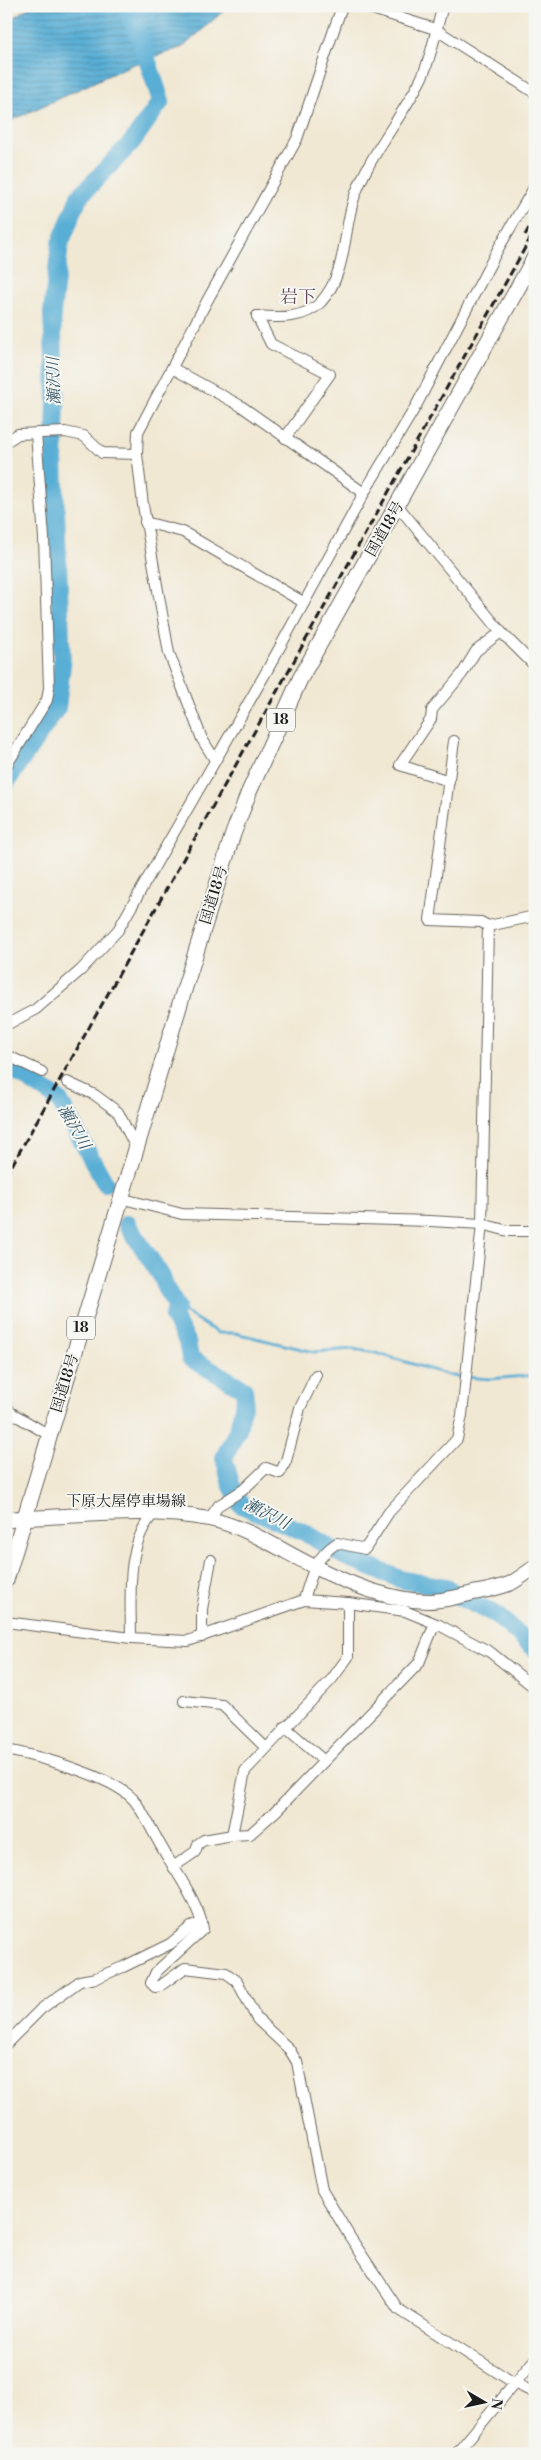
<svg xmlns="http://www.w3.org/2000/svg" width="541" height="2460" font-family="'Libre Bodoni','Noto Serif JP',serif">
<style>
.water{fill:url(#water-rules);stroke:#3a6578}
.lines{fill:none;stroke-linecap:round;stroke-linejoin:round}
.stream{stroke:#58aed5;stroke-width:3}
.river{stroke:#58aed5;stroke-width:18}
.minor-casing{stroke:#67635c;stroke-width:12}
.major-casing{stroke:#67635c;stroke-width:16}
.highway-casing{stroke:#67635c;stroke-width:17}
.minor{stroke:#fff;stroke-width:10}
.major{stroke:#fff;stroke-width:14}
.highway{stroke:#fff;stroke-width:15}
.rail{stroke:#1c1c1c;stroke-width:3;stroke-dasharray:8 4;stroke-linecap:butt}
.labels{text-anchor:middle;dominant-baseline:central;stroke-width:4;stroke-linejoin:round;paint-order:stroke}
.shield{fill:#f6f6f2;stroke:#5d5d5c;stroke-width:1}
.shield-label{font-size:14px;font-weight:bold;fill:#1c1c1c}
.street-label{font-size:15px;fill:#1c1c1c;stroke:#f6f6f2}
.water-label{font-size:16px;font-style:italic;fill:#345666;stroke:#f6f6f2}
.quarter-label{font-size:18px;fill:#644a59;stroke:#f6f6f2}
</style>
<defs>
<pattern id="water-rules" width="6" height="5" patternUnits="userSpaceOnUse" patternTransform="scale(1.25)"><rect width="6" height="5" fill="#58aed5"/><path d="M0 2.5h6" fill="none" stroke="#488dac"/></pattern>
</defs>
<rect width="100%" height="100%" fill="#f6f6f2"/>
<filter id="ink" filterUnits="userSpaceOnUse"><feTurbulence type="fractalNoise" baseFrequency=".02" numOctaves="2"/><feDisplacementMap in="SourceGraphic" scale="10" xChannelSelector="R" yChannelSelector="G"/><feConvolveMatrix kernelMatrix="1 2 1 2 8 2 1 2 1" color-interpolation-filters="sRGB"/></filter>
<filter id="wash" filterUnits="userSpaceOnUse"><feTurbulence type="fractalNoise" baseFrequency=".0096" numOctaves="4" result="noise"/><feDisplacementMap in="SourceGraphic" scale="20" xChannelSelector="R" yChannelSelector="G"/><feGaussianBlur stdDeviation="1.12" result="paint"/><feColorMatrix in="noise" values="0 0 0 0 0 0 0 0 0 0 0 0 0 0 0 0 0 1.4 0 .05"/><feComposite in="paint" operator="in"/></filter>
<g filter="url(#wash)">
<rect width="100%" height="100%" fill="#f1e8d3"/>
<polygon class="water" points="31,6 229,6 183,47 131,65 6,123 6,23"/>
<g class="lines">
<polyline class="stream" points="177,1307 218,1333 235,1333 314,1352 353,1349 376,1353 452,1376 490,1379 535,1375"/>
<g class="river">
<polyline points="6,783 57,708 62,665 54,460 56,401 52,313 60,244 79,197 132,142 161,101 140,38 124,6"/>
<polyline points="6,1065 59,1100 105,1183"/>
<polyline points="127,1224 162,1277 166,1289 177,1307 173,1317 187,1341 190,1358 244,1389 245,1399 238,1429 224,1458 231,1484 241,1505 304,1532 344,1556 372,1568 403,1580 446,1587 461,1598 495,1614 535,1649"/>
</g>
</g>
</g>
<g filter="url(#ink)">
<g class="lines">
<defs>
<g id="minor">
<polyline points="363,6 435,29 535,93"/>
<path d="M 257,316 C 279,318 305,319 321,302 C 347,273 343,232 354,198 C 369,155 401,119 421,79 C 431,60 436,28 443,6"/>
<polyline points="257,316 271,344 330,374 285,438"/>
<polyline points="172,368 241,406 364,493"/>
<polyline points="6,442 18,434 65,432 84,436 102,453 137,454"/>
<polyline points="398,506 501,632 535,666"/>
<polyline points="145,522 183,532 303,602"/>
<polyline points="454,741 430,920 481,922 488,926"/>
<polyline points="215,760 202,739 169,653 143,505 137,454 138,432 207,301 297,139 342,6"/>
<polyline points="6,766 47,700 49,688 44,538 36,433"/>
<polyline points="449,781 400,765 431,719 432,710 462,674 476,651 501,632"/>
<polyline points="6,1025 36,1009 81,970 118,930 269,667 364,493 416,406 498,249 535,186"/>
<polyline points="6,1055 42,1072"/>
<polyline points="67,1082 95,1095 118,1112 136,1148"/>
<polyline points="120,1198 182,1214 430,1221 482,1224 508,1231 535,1231"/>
<polyline points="6,1405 10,1412 49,1435"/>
<polyline points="209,1519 219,1505 243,1490 266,1468 280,1473 286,1461 300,1408 316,1375"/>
<polyline points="304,1600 348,1603 405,1611 439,1625 490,1652 535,1688"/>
<polyline points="348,1603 348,1657 332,1679 245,1771 232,1835 250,1834 276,1811 419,1663 433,1628 439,1625"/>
<path d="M 6,1622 L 131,1638 L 188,1641 L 304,1600 C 311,1576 315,1557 337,1543 L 365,1549 L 389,1512 L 457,1439 L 462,1415 L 482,1224 L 488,926 L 535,916"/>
<polyline points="202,1637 202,1609 211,1560"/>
<path d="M 131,1638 C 131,1597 125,1547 153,1514"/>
<polyline points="184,1701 222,1705 265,1747"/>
<polyline points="285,1727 323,1760"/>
<path d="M 6,1750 C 38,1756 111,1776 133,1799 C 143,1810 158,1843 168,1858 C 180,1877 200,1908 203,1929 L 156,1972 L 151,1983 L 155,1987 L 160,1986 L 185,1968 L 226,1973 L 237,1981 L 257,2019 L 289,2049 L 297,2062 L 322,2190 L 350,2237 L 398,2309 L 514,2383 L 535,2393"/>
<polyline points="173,1867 195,1852 198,1844 204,1840 232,1835"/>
<polyline points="6,2044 41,2009 80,1981 96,1978 123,1967 170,1944 191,1927 202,1923"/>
<polyline points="456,2454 535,2359"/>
</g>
<path id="major" d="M 24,1518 C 84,1516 149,1507 209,1519 C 247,1527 279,1549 313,1566 C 347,1583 389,1601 428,1601 C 443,1601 458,1597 473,1593 C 485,1591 498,1588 509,1584 C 518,1580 527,1572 535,1567"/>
<g id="highway">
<polyline points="6,1520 24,1518"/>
<polyline points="6,1580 185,987 233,834 249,792 300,679 535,257"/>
</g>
</defs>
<use href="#minor" class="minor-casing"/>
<use href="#major" class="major-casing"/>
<use href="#highway" class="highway-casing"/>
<use href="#minor" class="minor"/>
<use href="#major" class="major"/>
<use href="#highway" class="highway"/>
<g class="rail">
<polyline points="525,235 535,218"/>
<polyline points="6,1176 535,230"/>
</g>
</g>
</g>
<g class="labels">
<g class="shield">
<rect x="267" y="708.5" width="28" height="23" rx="4"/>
<rect x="67" y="1316.5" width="28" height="23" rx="4"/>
</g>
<g class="shield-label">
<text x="281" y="720">18</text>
<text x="81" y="1328">18</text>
</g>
<g class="street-label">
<text transform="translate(385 529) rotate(-60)">国道18号</text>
<text transform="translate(214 895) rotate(-73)">国道18号</text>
<text transform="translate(65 1383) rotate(-73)">国道18号</text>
<text x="126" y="1501">下原大屋停車場線</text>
</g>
<g class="water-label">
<text transform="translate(54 381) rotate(-92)">瀬沢川</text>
<text transform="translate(74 1127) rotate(60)">瀬沢川</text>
<text transform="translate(267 1514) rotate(27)">瀬沢川</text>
</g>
<g class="quarter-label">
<text x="298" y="297">岩下</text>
</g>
</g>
<rect width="541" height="2460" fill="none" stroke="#f6f6f2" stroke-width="25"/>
<g transform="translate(484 2402) rotate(99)" stroke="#f6f6f2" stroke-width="4" paint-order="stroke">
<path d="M0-4L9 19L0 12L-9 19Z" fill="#1c1c1c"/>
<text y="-8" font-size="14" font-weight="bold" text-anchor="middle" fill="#1c1c1c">N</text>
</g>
</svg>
